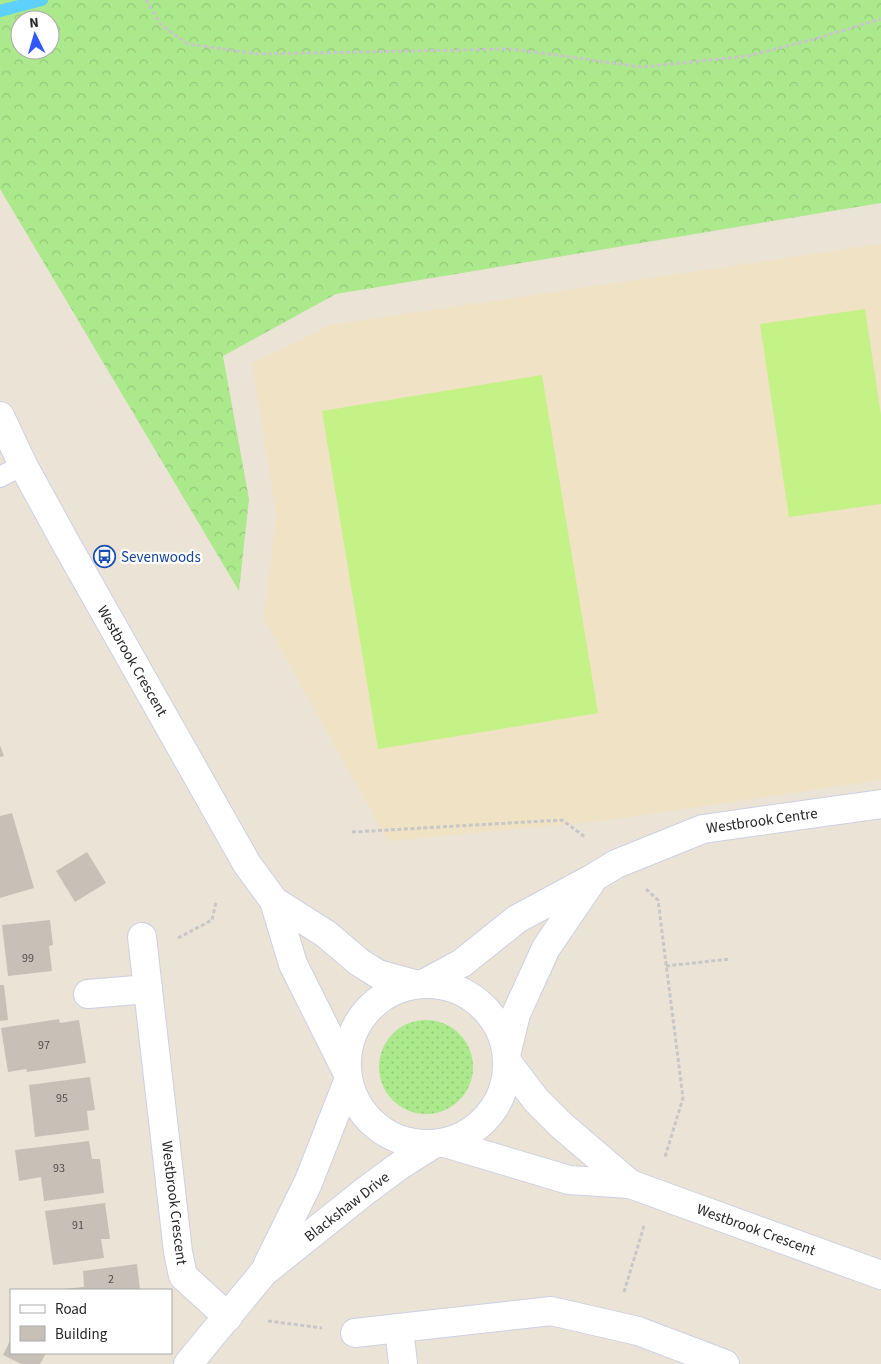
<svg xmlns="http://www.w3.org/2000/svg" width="881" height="1364" font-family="'Source Sans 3',sans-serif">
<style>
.education{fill:#f0e2c4}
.grass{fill:url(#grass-dots)}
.forest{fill:url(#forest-crowns);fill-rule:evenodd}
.pitch{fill:#c4f287}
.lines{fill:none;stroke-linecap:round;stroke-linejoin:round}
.stream{stroke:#5dd0fb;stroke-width:12}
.building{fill:#c7c0b7}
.lane-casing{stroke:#ccd0e3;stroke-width:22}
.street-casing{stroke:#ccd0e3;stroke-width:30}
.secondary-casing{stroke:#ccd0e3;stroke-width:30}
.path{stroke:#c7c7c7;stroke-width:3;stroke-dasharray:4 2.5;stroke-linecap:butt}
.lane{stroke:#fff;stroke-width:20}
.street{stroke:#fff;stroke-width:28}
.secondary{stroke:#fff;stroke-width:28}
.labels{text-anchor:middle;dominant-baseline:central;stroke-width:4.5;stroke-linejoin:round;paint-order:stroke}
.number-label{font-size:12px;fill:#4f4d4b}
.transit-label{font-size:15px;fill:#164399;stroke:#fff;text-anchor:start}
.street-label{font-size:15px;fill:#272727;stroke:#fff}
</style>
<defs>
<pattern id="grass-dots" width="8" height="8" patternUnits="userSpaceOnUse" patternTransform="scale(1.25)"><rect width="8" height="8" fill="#ace98d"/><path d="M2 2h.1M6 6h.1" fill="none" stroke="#94c87a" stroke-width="1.8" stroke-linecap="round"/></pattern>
<pattern id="forest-crowns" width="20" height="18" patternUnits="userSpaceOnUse" patternTransform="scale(1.25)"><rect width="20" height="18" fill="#ace98d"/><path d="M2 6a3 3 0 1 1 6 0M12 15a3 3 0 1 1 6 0" fill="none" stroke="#94c87a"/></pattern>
</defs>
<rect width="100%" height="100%" fill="#ece3d7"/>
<polygon class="education" points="881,244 881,780 602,821 388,841 264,619 276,514 252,363 329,325"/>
<circle class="grass" cx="426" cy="1067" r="47"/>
<path class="forest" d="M 0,0 L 881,0 L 881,203 L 336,294 L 223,356 L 249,499 L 239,591 L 0,189 ZM 20,20 L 50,20 L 50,50 L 20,50 Z"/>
<g class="pitch">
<polygon points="865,309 881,415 881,504 789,517 760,324"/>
<polygon points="542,375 598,713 378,749 322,411"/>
</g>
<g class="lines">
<polyline class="stream" points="0,11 42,0"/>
</g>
<g class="building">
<polygon points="0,745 4,756 0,757"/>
<polygon points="12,813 34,888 0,898 0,816"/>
<polygon points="87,852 106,883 75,902 56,871"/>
<polygon points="50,920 53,945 49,946 52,971 8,976 2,925"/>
<polygon points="0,985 4,985 8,1020 0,1021"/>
<polygon points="59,1019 60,1023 79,1020 86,1063 27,1072 26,1069 8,1072 1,1028"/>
<polygon points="90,1077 95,1110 87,1111 89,1130 35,1137 29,1085"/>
<polygon points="89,1141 92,1159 100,1159 104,1193 44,1201 41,1177 19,1181 15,1150"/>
<polygon points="105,1203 110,1239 101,1239 104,1258 53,1265 45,1211"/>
<polygon points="137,1264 140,1290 64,1290 64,1289 84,1287 83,1271"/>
<polygon points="11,1339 11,1353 46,1353 40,1364 21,1364 3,1355"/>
</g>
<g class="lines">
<defs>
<polyline id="lane" points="0,477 23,465"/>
<g id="street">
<polyline points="142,937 178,1252 183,1276 228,1317"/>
<polyline points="425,983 462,963 517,919 593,878 616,864 703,829 881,804"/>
<polyline points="88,994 148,989"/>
<polyline points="507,1051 516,1014 546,948 591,882"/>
<polyline points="268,1264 308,1183 348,1081"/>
<polyline points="399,1328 551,1311 638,1331 725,1364"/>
<polyline points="355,1333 399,1328 403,1364"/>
<polyline points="188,1364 264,1272 364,1192 399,1166 432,1145"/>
</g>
<g id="secondary">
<polyline points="0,416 23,465 64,540 247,864 274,901 293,964 346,1070"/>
<polyline points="274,901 326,934 359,962 378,974 414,984"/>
<circle cx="427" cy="1064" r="80"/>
<polyline points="508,1063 536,1100 561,1125 630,1184"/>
<polyline points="445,1143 569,1180 630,1184 881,1275"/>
</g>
</defs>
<use href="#lane" class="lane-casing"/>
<use href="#street" class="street-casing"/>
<use href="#secondary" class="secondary-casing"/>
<g class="path">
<polyline points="146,0 161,25 188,44 258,54 512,49 642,67 748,56 818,38 881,19"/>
<polyline points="352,832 562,820 585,837"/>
<polyline points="646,889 658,900 683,1098 665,1157"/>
<polyline points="178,938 212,920 216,902"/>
<polyline points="666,966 730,959"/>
<polyline points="624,1292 644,1226"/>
<polyline points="268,1321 322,1328"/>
</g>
<use href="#lane" class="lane"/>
<use href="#street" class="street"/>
<use href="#secondary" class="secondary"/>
</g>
<defs>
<symbol id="bus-ring" viewBox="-11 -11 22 22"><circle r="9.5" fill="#fff" stroke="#1a4fb4" stroke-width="1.5"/><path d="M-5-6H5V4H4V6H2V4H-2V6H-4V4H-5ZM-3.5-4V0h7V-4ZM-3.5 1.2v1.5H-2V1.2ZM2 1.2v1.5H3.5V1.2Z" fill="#1a4fb4"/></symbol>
</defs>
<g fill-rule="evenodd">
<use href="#bus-ring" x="92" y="544" width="25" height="25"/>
</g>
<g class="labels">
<g class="number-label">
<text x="28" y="958">99</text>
<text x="44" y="1045">97</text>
<text x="62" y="1098">95</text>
<text x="59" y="1168">93</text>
<text x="78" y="1225">91</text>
<text x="111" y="1279">2</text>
</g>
<g class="transit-label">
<text x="121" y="557">Sevenwoods</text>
</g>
<g class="street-label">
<text transform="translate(132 661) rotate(60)">Westbrook Crescent</text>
<text transform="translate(762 821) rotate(-8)">Westbrook Centre</text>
<text transform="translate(174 1203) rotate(83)">Westbrook Crescent</text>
<text transform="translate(347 1207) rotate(-38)">Blackshaw Drive</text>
<text transform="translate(756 1230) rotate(20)">Westbrook Crescent</text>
</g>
</g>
<rect x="10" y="1289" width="162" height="65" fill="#ffffff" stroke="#a9a9a9"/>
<rect x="20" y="1305" width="25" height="8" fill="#ffffff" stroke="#a9a9a9"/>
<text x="55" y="1314" font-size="15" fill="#272727">Road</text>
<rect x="20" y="1326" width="25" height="15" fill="#c7c0b7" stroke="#a9a9a9"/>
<text x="55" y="1339" font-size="15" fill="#272727">Building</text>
<g transform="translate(35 35) rotate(355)"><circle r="24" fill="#ffffff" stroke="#a9a9a9"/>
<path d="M0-4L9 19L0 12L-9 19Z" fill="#3157ff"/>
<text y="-8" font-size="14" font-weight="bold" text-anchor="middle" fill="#272727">N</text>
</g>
</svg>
